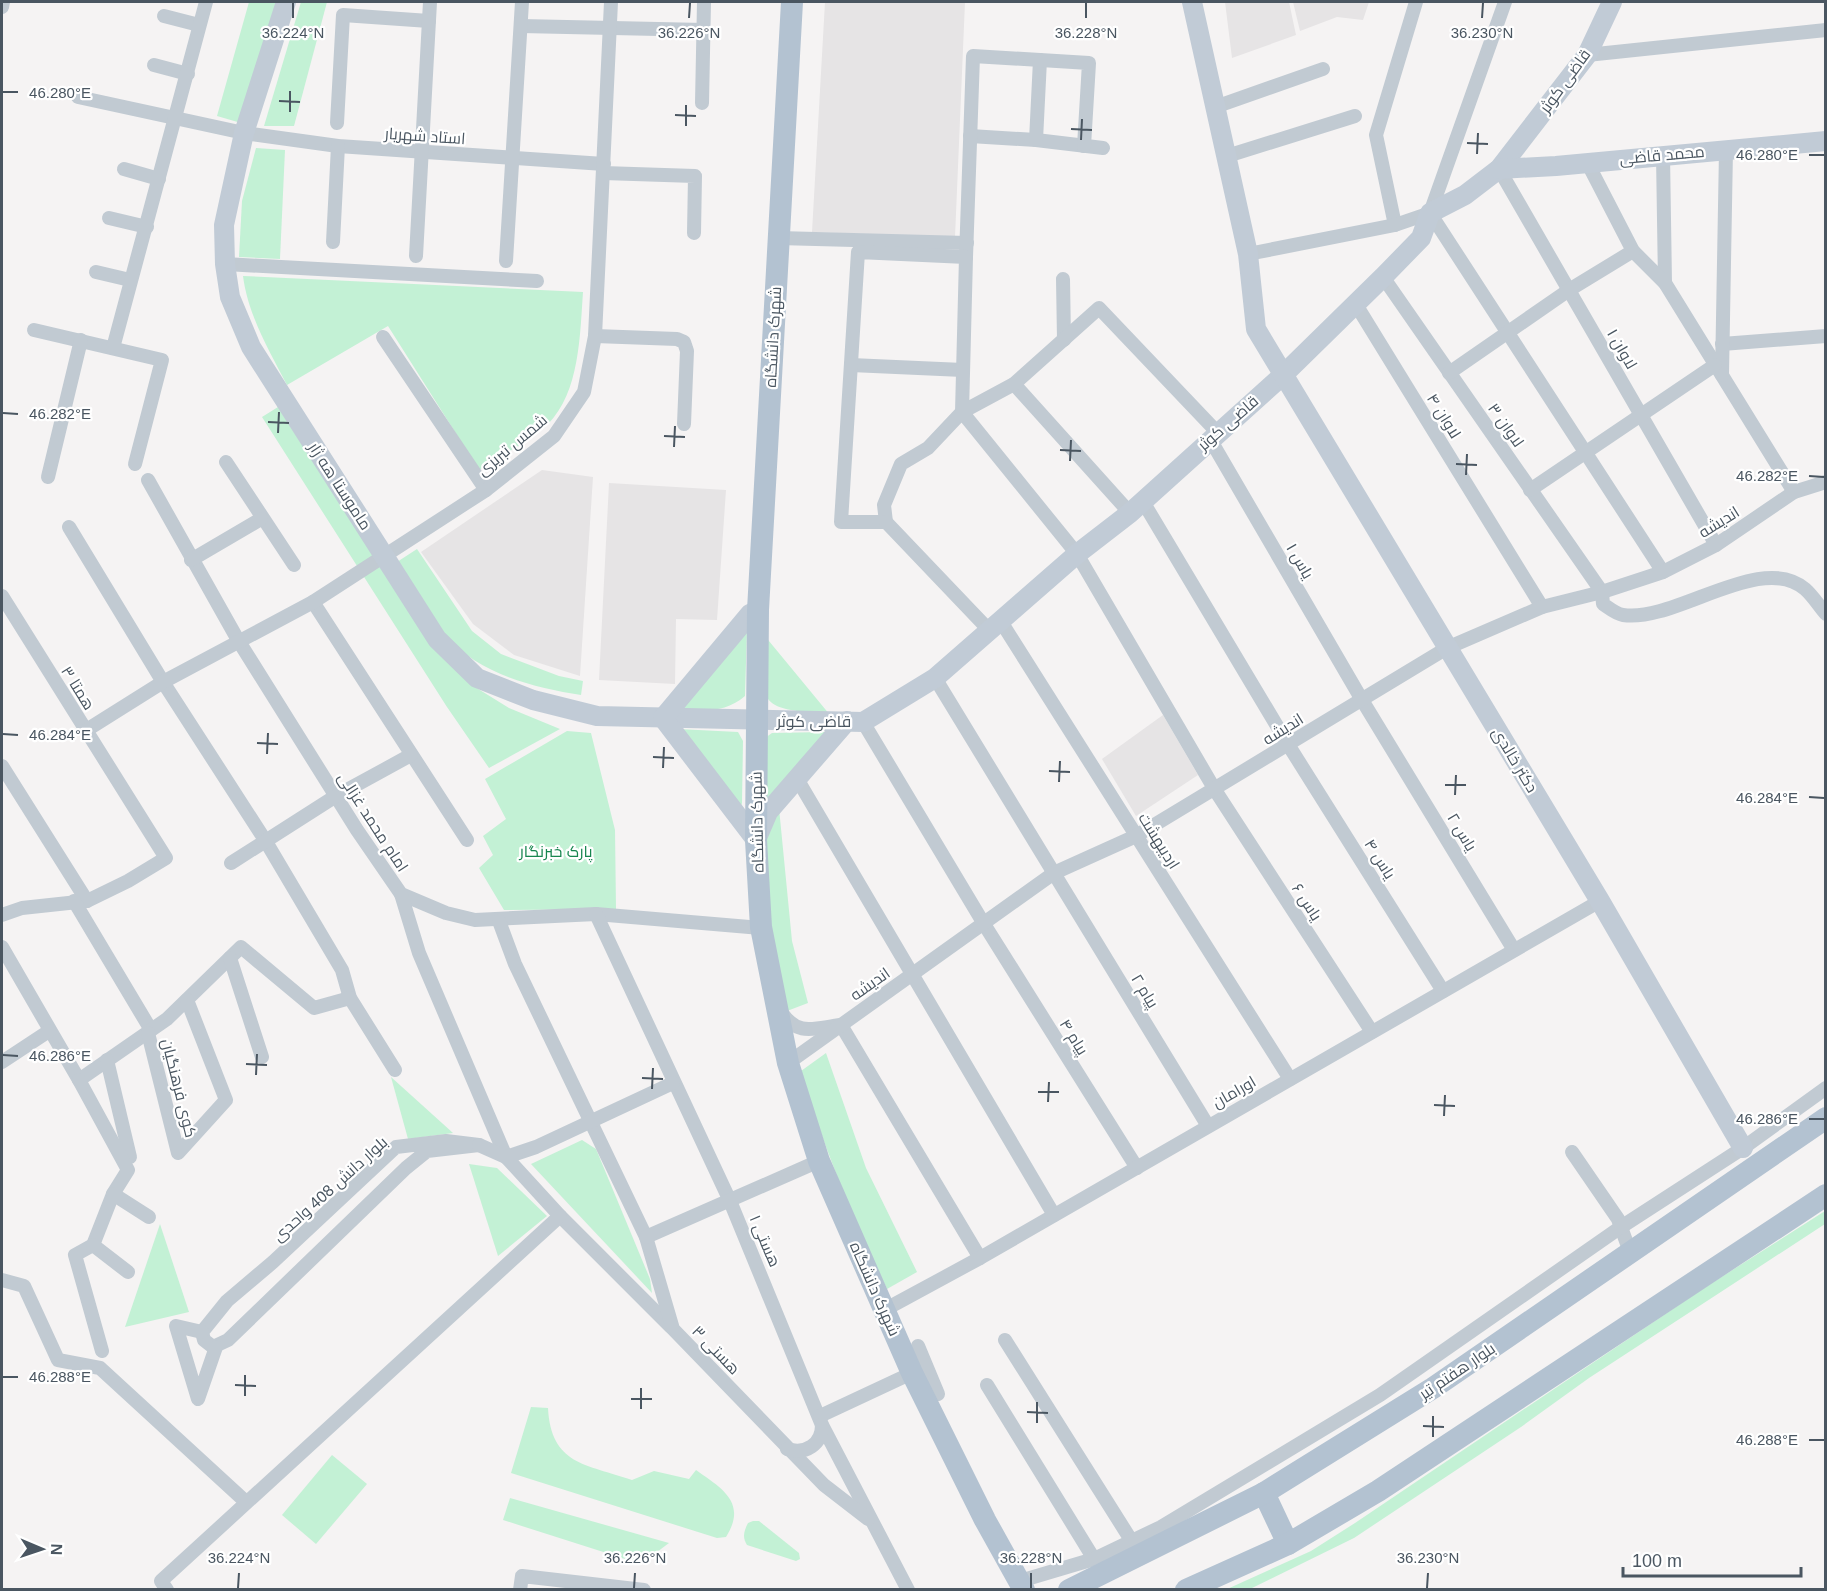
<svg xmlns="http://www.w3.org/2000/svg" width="1827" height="1591" font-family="Helvetica,Cairo,sans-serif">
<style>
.education{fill:#e6e4e5}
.green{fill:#c3f1d5}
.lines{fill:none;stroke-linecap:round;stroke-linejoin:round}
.street{stroke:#c1cad2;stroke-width:14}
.secondary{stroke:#c1cbd6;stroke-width:20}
.primary{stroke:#b3c2d1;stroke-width:22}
.ticks{fill:none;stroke:#4a5661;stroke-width:2}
.labels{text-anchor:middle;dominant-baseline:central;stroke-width:4.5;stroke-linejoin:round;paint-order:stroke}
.street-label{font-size:16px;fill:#4a5661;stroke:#fff}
.park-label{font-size:16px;fill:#17864f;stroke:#fff}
.ticks-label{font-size:15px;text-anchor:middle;fill:#4a5661;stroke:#fff;stroke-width:4.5;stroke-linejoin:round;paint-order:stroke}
</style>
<rect width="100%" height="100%" fill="#f5f3f3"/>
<g class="education">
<polygon points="825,2 965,2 955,237 812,232"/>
<polygon points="1225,2 1289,2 1296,35 1232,58"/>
<polygon points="1293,2 1369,2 1363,20 1337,17 1300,31"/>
<polygon points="542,470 593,477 580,676 514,655 473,624 421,552"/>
<polygon points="609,483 726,490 717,620 676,619 675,684 599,680"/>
<polygon points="1163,715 1198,775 1136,816 1102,759"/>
</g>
<g class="green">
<polygon points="249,2 276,2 241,123 217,116"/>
<polygon points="301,2 327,2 294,126 264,126"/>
<polygon points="256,148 285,150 280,259 239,257 242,201"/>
<path d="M 243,276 L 583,292 C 580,334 580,392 548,424 C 530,441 500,456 479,470 L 388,326 L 287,385 C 269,350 248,315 243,276 Z"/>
<polygon points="278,407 421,630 475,687 509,708 560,729 489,768 447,707 262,417"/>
<path d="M 417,549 L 472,631 L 501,654 L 559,676 L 583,681 L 581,695 C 533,687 477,674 445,634 C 427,612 413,586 397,562 Z"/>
<path d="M 747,629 L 745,696 C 725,713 705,711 680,709 Z"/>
<path d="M 764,635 L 830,715 C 755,707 763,708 764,635 Z"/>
<polygon points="678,729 738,732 743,741 742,803 739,812"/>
<polygon points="567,731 591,733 615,830 616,909 504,910 479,868 493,855 483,836 506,819 485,779"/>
<polygon points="826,732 764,802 765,738 772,733"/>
<polygon points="779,808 792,941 808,1003 787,1011 771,929 761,835"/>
<path d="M 826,1053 L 866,1168 L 917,1272 L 887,1289 C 853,1218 823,1147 801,1071 Z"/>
<polygon points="391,1077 453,1133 408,1139"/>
<polygon points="582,1140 596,1149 650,1279 652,1293 531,1164"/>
<polygon points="469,1164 497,1168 547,1216 498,1256"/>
<polygon points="1825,1211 1825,1224 1589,1378 1521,1427 1354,1538 1250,1589 1225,1590 1311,1551 1355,1523 1701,1290"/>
<polygon points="160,1224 189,1312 125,1327"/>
<path d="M 531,1407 L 548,1408 C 551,1465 586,1464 632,1480 L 654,1471 L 689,1479 L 696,1470 C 721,1488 748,1502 726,1537 L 717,1538 L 511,1473 Z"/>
<polygon points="332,1455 367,1484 316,1544 282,1515"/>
<polygon points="510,1498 669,1543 641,1564 503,1520"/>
<path d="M 753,1521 L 759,1521 L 799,1553 L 800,1559 L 796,1561 L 747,1545 C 742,1537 744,1531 748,1523 Z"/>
</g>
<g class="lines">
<g class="street">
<polyline points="2,7 3,2"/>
<polyline points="164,16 199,25"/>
<polyline points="521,26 704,30"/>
<polyline points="1587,55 1826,30"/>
<polyline points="154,65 188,74"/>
<polyline points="78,97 244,133 338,146 604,164"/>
<polyline points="702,103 704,2"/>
<polyline points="1215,107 1323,69"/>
<polyline points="337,123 343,15 429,21"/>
<polyline points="970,136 1036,140 1103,148"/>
<polyline points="1036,140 1040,60"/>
<polyline points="1663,155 1665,283"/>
<polyline points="1227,156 1355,116"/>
<polyline points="1587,162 1633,251 1665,283 1794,492"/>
<polyline points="124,169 159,179"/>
<polyline points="1499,169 1716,545"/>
<polyline points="603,173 695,176 694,233"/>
<polyline points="1430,213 1663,572"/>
<polyline points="1430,213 1505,2"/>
<polyline points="109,218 147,227"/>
<polyline points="1395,225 1376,135 1416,2"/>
<polyline points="778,238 967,243"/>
<polyline points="333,242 338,146"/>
<polyline points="1248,254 1395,225 1430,213"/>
<polyline points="416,256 430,2"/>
<polyline points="966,257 973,56 1089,63 1084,146"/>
<polyline points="506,261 522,2"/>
<polyline points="225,264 537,281"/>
<polyline points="96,272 130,280"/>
<path d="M 1383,277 L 1602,592 L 1603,604 C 1609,608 1616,614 1623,615 C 1675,623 1761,551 1805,589 C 1813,596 1819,606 1826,614"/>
<polyline points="1063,279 1064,340"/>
<polyline points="1355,303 1542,607"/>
<polyline points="34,330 162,360 135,464"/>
<polyline points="595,336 677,339 684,342 687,351 684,424"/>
<polyline points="383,337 486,490"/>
<polyline points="1722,344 1826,336"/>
<polyline points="113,348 206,2"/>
<polyline points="851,365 963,370"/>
<polyline points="1449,373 1569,290 1633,251"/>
<polyline points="1722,375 1726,150"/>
<polyline points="1014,384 1130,513"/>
<polyline points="1217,432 1099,308 1014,384 962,412 928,448 901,464 884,505 886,522 841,522 858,252 966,257 962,412 1077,554 1215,790 1372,1032"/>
<polyline points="1210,439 1362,700 1514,950"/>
<polyline points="226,462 294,565"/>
<polyline points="48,477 81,340"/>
<polyline points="148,480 238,640 357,830 401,894 446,913 475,920 596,914 761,928"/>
<polyline points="1530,490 1715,365"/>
<polyline points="1142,500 1289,746 1443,991"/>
<polyline points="886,522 989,630"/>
<polyline points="69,527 163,682 265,840 342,970 350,998 395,1070"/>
<polyline points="191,560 261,519"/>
<polyline points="2,596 166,858 128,881 87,901 22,908 2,915"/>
<polyline points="313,602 467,840"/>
<polyline points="1000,620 1290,1079"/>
<polyline points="935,678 1208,1126"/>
<polyline points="863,722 984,924 1137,1168"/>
<polyline points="85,731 163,682 313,602 486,490 554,436 584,392 595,336 611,2"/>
<polyline points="2,766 87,901"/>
<polyline points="796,777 1054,1215"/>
<polyline points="231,863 336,796 411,755"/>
<polyline points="401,894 419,953 506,1157 560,1216 671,1327"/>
<polyline points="74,901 151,1030"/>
<polyline points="596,914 730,1201 822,1425 908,1590"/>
<polyline points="499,921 515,964 646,1237 673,1329 824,1485 868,1519"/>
<polyline points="2,947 79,1080 167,1019 241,947 314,1008 350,998"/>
<polyline points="230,958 262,1057"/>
<path d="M 781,1012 C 798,1037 814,1028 841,1025 L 980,1258"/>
<polyline points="148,1033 178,1153 226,1100 187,1000"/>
<polyline points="107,1060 130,1157"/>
<polyline points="2,1062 49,1031"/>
<polyline points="788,1063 1054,873 1136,836 1447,648 1542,607 1602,592 1663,572 1716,545 1794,492 1826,482"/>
<polyline points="79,1080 128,1170 113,1194 93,1245 75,1255 102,1351"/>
<polygon points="446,1141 479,1145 427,1151 406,1168 228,1340 213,1347 204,1340 202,1332 227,1301 273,1262 396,1147"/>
<polyline points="479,1145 506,1157 536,1147 673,1083"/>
<polyline points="1572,1152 1618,1219 1630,1252"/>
<polyline points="113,1194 149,1217"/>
<polyline points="646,1237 819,1161"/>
<polyline points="93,1245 128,1272"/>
<polyline points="2,1280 24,1286 58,1360 100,1368 246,1502"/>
<polyline points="884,1310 980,1258 1600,901"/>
<polyline points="202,1332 176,1326 198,1399 216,1347"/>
<polyline points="1005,1340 1131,1540"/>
<polyline points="918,1346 938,1394"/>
<polyline points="987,1385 1094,1559"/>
<polyline points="820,1416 912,1373"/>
<path d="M 787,1449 C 806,1455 822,1444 822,1425"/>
<polyline points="1020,1581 1094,1559 1161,1527 1380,1395 1621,1227 1743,1148 1826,1088"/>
<polyline points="167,1590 161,1581 560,1216"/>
<polyline points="520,1590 522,1576 644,1590"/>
</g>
<g class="secondary">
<polyline points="286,2 244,133 224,225 225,264 230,297 251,347 437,639 477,678 533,700 597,716 863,722 935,678 1077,554 1130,513 1282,376 1383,277 1421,238 1430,213 1465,195 1499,169 1587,55 1612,2"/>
<polyline points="1192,2 1248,254 1256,329 1600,901 1743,1148"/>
<polyline points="1499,169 1556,166 1826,141"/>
<polyline points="758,610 750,614 663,718 756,840 768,812 847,721"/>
</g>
<g class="primary">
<polyline points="792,2 758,610 756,840 761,927 788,1063 819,1161 912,1373 985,1520 1024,1590"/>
<polyline points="1264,1493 1288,1544"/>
<polyline points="1069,1590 1264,1493 1433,1388 1826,1118"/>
<polyline points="1186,1590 1288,1544 1378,1491 1826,1195"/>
</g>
</g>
<path class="ticks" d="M 293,18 L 293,3M 689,18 L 690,3M 1086,18 L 1086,3M 1482,18 L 1483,3M 3,92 L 18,92M 279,101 L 300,102M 290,112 L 290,91M 675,115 L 696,116M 686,126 L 686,105M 1071,129 L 1092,130M 1081,140 L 1082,119M 1467,143 L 1488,144M 1477,154 L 1478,133M 1809,155 L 1824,155M 3,413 L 18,414M 268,422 L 289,423M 278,433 L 279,412M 664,436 L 685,437M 674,447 L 675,426M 1060,450 L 1081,451M 1070,461 L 1071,440M 1456,464 L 1477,465M 1466,475 L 1467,454M 1809,476 L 1824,477M 3,734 L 18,735M 257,743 L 278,744M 267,754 L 268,733M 653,757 L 674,758M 663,768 L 664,747M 1049,771 L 1070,772M 1059,782 L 1060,761M 1445,785 L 1466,785M 1455,795 L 1456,775M 1809,797 L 1824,798M 3,1055 L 18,1056M 246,1064 L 267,1065M 256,1075 L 257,1054M 642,1078 L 663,1079M 652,1089 L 653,1068M 1038,1092 L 1059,1092M 1048,1102 L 1049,1082M 1434,1105 L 1455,1106M 1444,1116 L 1445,1095M 1809,1119 L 1824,1119M 3,1377 L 18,1377M 235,1385 L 256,1386M 245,1396 L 245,1375M 631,1399 L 652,1399M 641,1409 L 641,1388M 1027,1412 L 1048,1413M 1037,1423 L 1037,1402M 1423,1426 L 1444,1427M 1433,1437 L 1433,1416M 1809,1440 L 1824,1440M 238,1588 L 239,1573M 634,1588 L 635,1573M 1031,1588 L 1031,1573M 1427,1588 L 1428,1573"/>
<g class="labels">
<g class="street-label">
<text transform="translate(1565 81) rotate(-54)">قاضی کوثر</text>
<text transform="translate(425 136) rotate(4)">استاد شهریار</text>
<text transform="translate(1662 155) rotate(-5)">محمد قاضی</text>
<text transform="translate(773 337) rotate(-87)">شهرک دانشگاه</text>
<text transform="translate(1622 349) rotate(60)">لاوان ۱</text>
<text transform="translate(1444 416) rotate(58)">لاوان ۴</text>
<text transform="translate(1228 423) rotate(-41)">قاضی کوثر</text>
<text transform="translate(1506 425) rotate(55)">لاوان ۳</text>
<text transform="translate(512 445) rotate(-40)">شمس تبریزی</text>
<text transform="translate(340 486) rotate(57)">ماموستا هه ژار</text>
<text transform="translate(1719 522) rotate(-32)">اندیشه</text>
<text transform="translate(1300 561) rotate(60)">یاس ۱</text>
<text transform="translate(78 688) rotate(58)">همتا ۳</text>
<text x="814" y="721">قاضی کوثر</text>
<text transform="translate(1283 729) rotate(-32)">اندیشه</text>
<text transform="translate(1515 760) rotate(59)">دکتر خالدی</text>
<text transform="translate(373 822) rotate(57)">امام محمد غزالی</text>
<text transform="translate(757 822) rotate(-91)">شهرک دانشگاه</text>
<text transform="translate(1462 832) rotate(59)">یاس ۲</text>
<text transform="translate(1159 841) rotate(58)">اردیبهشت</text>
<text transform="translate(1380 859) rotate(58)">یاس ۴</text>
<text transform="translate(1307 902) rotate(57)">یاس ۶</text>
<text transform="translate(870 984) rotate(-35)">اندیشه</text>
<text transform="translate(1145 991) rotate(59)">پیام ۲</text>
<text transform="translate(1074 1037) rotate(58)">پیام ۴</text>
<text transform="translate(179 1088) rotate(76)">کوی فرهنگیان</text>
<text transform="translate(1234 1092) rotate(-30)">اورامان</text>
<text transform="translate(330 1189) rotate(-42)">بلوار دانش 408 واحدی</text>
<text transform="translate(765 1241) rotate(67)">هستی ۱</text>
<text transform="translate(875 1289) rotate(66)">شهرک دانشگاه</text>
<text transform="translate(716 1350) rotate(46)">هستی ۳</text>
<text transform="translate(1457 1371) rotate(-34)">بلوار هفتم تیر</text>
</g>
<g class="park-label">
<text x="556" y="851">پارک خبرنگار</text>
</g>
</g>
<g class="ticks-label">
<text x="293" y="38">36.224°N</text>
<text x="689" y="38">36.226°N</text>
<text x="1086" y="38">36.228°N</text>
<text x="1482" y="38">36.230°N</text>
<text x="60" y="98">46.280°E</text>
<text x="1767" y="160">46.280°E</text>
<text x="60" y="419">46.282°E</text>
<text x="1767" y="481">46.282°E</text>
<text x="60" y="740">46.284°E</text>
<text x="1767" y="803">46.284°E</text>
<text x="60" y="1061">46.286°E</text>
<text x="1767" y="1124">46.286°E</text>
<text x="60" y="1382">46.288°E</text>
<text x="1767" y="1445">46.288°E</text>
<text x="239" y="1563">36.224°N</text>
<text x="635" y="1563">36.226°N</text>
<text x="1031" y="1563">36.228°N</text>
<text x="1428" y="1563">36.230°N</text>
</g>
<rect width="1827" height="1591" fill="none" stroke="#4a5661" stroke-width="6"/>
<g transform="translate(42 1549) rotate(92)" stroke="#ffffff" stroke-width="4.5" paint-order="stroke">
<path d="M0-4.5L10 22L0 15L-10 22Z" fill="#4a5661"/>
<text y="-9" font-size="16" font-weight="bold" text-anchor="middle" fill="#4a5661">N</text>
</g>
<path d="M1623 1567v9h178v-9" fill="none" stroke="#4a5661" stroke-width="3"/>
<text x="1632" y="1567" font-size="18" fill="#4a5661" stroke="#ffffff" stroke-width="4.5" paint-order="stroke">100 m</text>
</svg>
